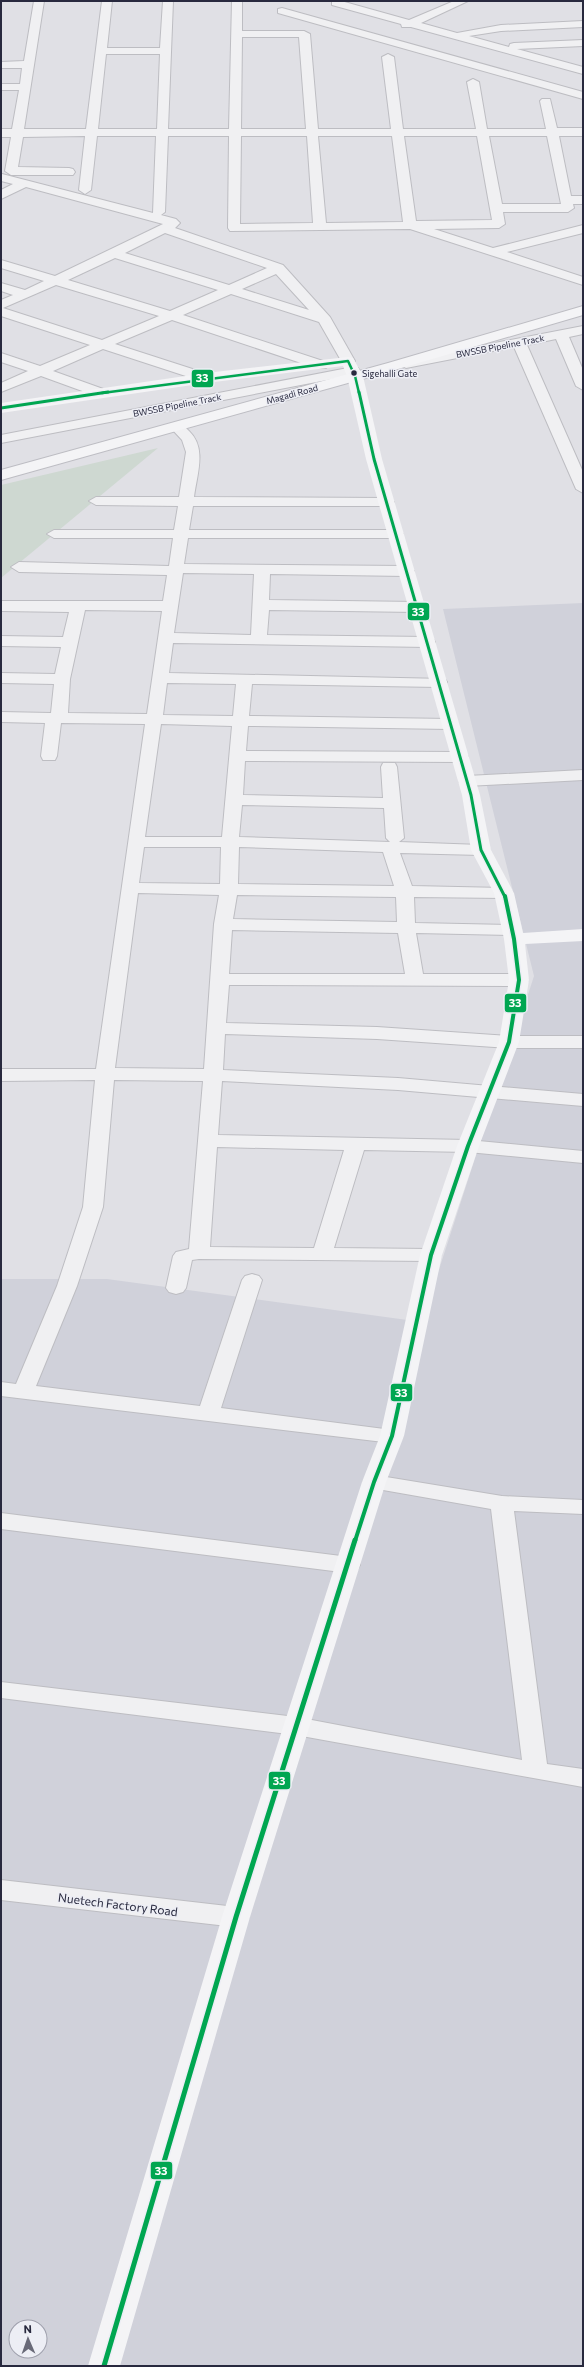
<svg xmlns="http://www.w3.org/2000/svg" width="584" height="2367" font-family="Commissioner,sans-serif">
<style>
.built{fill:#d0d1da;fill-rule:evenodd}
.green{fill:#ced8d1}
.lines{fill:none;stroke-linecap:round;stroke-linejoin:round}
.street-casing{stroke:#bdbdc2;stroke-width:2}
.primary-casing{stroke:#bdbdc3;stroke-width:2}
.street{fill:#f0f0f2;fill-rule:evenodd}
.secondary{fill:#f4f4f6;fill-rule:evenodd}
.primary{fill:#f4f4f6;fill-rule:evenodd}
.bus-1-far3-casing{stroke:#edeef5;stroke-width:4.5}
.bus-1-far2-casing{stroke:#edeef5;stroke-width:5.5}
.bus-1-far1-casing{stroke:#edeef5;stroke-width:7}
.bus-1-casing{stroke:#edeef5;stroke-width:8}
.bus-1-far3{stroke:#00a651;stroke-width:2.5}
.bus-1-far2{stroke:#00a651;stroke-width:3}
.bus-1-far1{stroke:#00a651;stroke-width:4}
.bus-1{stroke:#00a651;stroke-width:5}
.bus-dot{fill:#28293e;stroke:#edeef5;stroke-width:1.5}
.labels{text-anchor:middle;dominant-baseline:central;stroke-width:3;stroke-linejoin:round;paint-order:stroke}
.far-street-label{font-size:9px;fill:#28293e;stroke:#edeef5}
.bus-label{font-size:9px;fill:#28293e;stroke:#edeef5;text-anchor:start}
.near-street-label{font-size:12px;fill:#28293e;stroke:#edeef5}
.line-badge{stroke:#edeef5;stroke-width:1.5}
.badge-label{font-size:11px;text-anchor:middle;font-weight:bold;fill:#fff}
</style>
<rect width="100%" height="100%" fill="#e0e0e5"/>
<path class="built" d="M 583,603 L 583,2366 L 1,2366 L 1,1279 L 107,1279 L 422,1322 L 534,976 L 443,609 ZM 16,2327 L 40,2327 L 40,2351 L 16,2351 Z"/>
<polygon class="green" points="158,448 1,578 1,485"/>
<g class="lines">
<defs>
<g id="street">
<path d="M 34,1 L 44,1 L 24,129 L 86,129 L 102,1 L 112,1 L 107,48 L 160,48 L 163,1 L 173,1 L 168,129 L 229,129 L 232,1 L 242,1 L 242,31 L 304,31 L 310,34 L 318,129 L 391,129 L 382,57 L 388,54 L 394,57 L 403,129 L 476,129 L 467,82 L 473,79 L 479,82 L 487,129 L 546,129 L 540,101 L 542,99 L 550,99 L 557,128 L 583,128 L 583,136 L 559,136 L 571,196 L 583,196 L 583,204 L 573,204 L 574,208 L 568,212 L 503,212 L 505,224 L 499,228 L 434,229 L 493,248 L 583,225 L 583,233 L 507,252 L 583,277 L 583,285 L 410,229 L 230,231 L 228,228 L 229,136 L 168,136 L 165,212 L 161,215 L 176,219 L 180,223 L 175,228 L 283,265 L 330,317 L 355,361 L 348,365 L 343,364 L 319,322 L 231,294 L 183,315 L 326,362 L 328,365 L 326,368 L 316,368 L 172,320 L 115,344 L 211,375 L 213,378 L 211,381 L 201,381 L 103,349 L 53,371 L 106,390 L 108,393 L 106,396 L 96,396 L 41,376 L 1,392 L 1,383 L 28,371 L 1,362 L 1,353 L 40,366 L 90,345 L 1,316 L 1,300 L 13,295 L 1,291 L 1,283 L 25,290 L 44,281 L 1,268 L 1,260 L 55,276 L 163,224 L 26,187 L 1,199 L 1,190 L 13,184 L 1,181 L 2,174 L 153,213 L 156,136 L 97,136 L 91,190 L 85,194 L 79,190 L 85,136 L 23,137 L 18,167 L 69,168 L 73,169 L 75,172 L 73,175 L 11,175 L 5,171 L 11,137 L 1,137 L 1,129 L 12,129 L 19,90 L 1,90 L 1,84 L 20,84 L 22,68 L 1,68 L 1,62 L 24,61 ZM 242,37 L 299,37 L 306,129 L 241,129 ZM 106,54 L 160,54 L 157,129 L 98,129 ZM 241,136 L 307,136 L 313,223 L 240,224 ZM 318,136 L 392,136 L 403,222 L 326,223 ZM 404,136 L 477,136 L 492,220 L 416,221 ZM 489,136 L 547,136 L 561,204 L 502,204 ZM 165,233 L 267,268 L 229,285 L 125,253 ZM 115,258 L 218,290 L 170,311 L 68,280 ZM 276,274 L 309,310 L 242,289 ZM 56,285 L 159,316 L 102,340 L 3,308 Z"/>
<polygon points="332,1 341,1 409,20 454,1 468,1 421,23 457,33 501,25 583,21 583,27 501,31 469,36 509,47 510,44 514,43 583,40 583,46 517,49 583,67 583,74 411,27 402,27 401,24 332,5"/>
<polygon points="282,8 583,92 583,99 278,13 278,9"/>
<polygon points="583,326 583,334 569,337 583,370 583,390 576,386 556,339 527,345 583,472 583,493 576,489 514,347 406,368 399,364 406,360"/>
<polygon points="353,367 358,368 360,371 358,374 1,443 1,435"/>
<path d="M 176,422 C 182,423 184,426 189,431 C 207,448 197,474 194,497 L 387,498 L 394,502 L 387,506 L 193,506 L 189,530 L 396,530 L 403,534 L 396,538 L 188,538 L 184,564 L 406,566 L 414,571 L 406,576 L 270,574 L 269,600 L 417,602 L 425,607 L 417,612 L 269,610 L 267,635 L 427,637 L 433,639 L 435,642 L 433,645 L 427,647 L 173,643 L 169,673 L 445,679 L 447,682 L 445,685 L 439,687 L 252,684 L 249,716 L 450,719 L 456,721 L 458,724 L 456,727 L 450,729 L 248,726 L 246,751 L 460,752 L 466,753 L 468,757 L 466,761 L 460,762 L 245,761 L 243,795 L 383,798 L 381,767 L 383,763 L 395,763 L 397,767 L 404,838 L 399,842 L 481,845 L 487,846 L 490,850 L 487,854 L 481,855 L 400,853 L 412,886 L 504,888 L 510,889 L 513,893 L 510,897 L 504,898 L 414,897 L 415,923 L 512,925 L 518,926 L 521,930 L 518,934 L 512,935 L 416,933 L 423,974 L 519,974 L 526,976 L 528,980 L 526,984 L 519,986 L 229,985 L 226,1023 L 377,1027 L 509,1036 L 583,1036 L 583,1048 L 509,1048 L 377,1039 L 225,1034 L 223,1070 L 398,1078 L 583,1094 L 583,1106 L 398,1090 L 222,1081 L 218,1135 L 468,1140 L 583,1151 L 583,1163 L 468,1152 L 364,1150 L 334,1248 L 431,1249 L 438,1251 L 441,1255 L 438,1259 L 431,1261 L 199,1259 L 192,1260 L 186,1288 L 183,1292 L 176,1294 L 169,1292 L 166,1288 L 173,1256 L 176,1252 L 189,1249 L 203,1081 L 114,1080 L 103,1207 L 77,1286 L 36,1386 L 200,1406 L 242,1280 L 245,1276 L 252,1274 L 259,1276 L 262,1280 L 221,1408 L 400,1431 L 403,1436 L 400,1441 L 392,1443 L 1,1396 L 1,1382 L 16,1384 L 57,1286 L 83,1207 L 95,1080 L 1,1081 L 1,1069 L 96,1069 L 145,724 L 61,723 L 57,756 L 55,760 L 43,760 L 41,756 L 45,723 L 1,722 L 1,712 L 51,713 L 54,684 L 1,683 L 1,673 L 55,674 L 61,647 L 1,646 L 1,636 L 63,637 L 69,612 L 1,611 L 1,601 L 163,601 L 167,575 L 19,572 L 11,567 L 19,562 L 169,566 L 173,538 L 54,538 L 47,534 L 54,530 L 174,530 L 178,506 L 96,505 L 89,501 L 96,497 L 179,497 L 186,452 L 182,440 L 169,426 ZM 183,573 L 254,574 L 251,635 L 174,633 ZM 85,610 L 162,611 L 147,714 L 68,713 L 70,679 ZM 167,683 L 236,684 L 233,716 L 163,715 ZM 161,724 L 232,726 L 222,837 L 145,837 ZM 242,805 L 384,808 L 386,838 L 390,842 L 239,837 ZM 144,847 L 221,847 L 220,884 L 139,883 ZM 239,847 L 383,852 L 394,886 L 238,884 ZM 138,893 L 219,895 L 214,924 L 204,1069 L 115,1068 ZM 237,895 L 396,897 L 397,922 L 233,919 ZM 232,930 L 398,933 L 405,974 L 229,974 ZM 217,1147 L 344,1150 L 314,1248 L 210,1247 Z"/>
<polygon points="583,770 583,780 467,786 461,785 459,781 461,777 467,776"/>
<polygon points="374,1475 502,1496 583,1500 583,1514 514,1511 547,1764 583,1769 583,1787 296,1735 1,1698 1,1682 296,1717 522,1760 491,1509 366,1487 363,1482 366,1477"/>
<polygon points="1,1513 349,1557 357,1560 360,1565 357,1570 349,1573 1,1529"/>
<polygon points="1,1880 236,1907 245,1910 249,1917 245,1924 236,1927 1,1900"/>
</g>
<polygon id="primary" points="583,306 583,315 398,369 1,480 1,470 388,363"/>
</defs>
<use href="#street" class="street-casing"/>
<use href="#primary" class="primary-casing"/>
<use href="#street" class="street"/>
<polygon class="secondary" points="348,357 353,358 363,376 382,459 480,795 491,850 514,893 523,933 583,929 583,941 525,944 529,980 519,1042 479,1146 442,1255 404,1436 386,1482 250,1917 120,2366 88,2366 222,1917 362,1482 380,1436 420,1255 457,1146 499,1042 509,980 504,939 494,893 471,850 462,795 366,459 347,376 343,366 206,383 1,413 1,403 206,373"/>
<use href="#primary" class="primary"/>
<defs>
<polyline id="bus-1-far3" points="102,393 348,361 355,376 359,393"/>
<g id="bus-1-far2">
<polyline points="359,392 374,459 471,795 481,850 505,897"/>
<polyline points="1,408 108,392"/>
</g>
<polyline id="bus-1-far1" points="355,1541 374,1482 392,1436 431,1255 468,1146 509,1042 519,980 514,939 505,896"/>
<polyline id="bus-1" points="104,2366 236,1917 355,1540"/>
</defs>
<use href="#bus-1-far3" class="bus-1-far3-casing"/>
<use href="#bus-1-far2" class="bus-1-far2-casing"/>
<use href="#bus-1-far1" class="bus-1-far1-casing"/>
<use href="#bus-1" class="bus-1-casing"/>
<use href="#bus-1-far3" class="bus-1-far3"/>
<use href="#bus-1-far2" class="bus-1-far2"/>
<use href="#bus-1-far1" class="bus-1-far1"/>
<use href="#bus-1" class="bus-1"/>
</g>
<circle class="bus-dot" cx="354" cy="373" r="3.5"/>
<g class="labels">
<g class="far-street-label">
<text transform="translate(500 346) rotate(-11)">BWSSB Pipeline Track</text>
<text transform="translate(292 394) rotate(-15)">Magadi Road</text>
<text transform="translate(177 405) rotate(-11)">BWSSB Pipeline Track</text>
</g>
<g class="bus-label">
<text x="362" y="373">Sigehalli Gate</text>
</g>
<g class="near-street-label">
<text transform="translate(118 1904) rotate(7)">Nuetech Factory Road</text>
</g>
</g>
<g class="line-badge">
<rect x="191" y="369" width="23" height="19" rx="4" fill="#00a651"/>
<rect x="407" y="602" width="23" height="19" rx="4" fill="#00a651"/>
<rect x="504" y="993" width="23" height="20" rx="4" fill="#00a651"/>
<rect x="390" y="1383" width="23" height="19" rx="4" fill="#00a651"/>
<rect x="268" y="1771" width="23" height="19" rx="4" fill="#00a651"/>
<rect x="150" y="2161" width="23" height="19" rx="4" fill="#00a651"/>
</g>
<g class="badge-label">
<text x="202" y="382">33</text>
<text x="418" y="616">33</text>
<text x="515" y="1007">33</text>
<text x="401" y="1397">33</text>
<text x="279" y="1785">33</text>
<text x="161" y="2175">33</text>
</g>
<rect width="584" height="2367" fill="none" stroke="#28293e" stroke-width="4"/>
<g transform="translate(28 2339) rotate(358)"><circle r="19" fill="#edeef5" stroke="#9e9fac"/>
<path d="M0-3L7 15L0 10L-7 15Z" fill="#686978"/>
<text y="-6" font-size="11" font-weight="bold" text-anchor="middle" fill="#28293e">N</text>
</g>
</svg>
